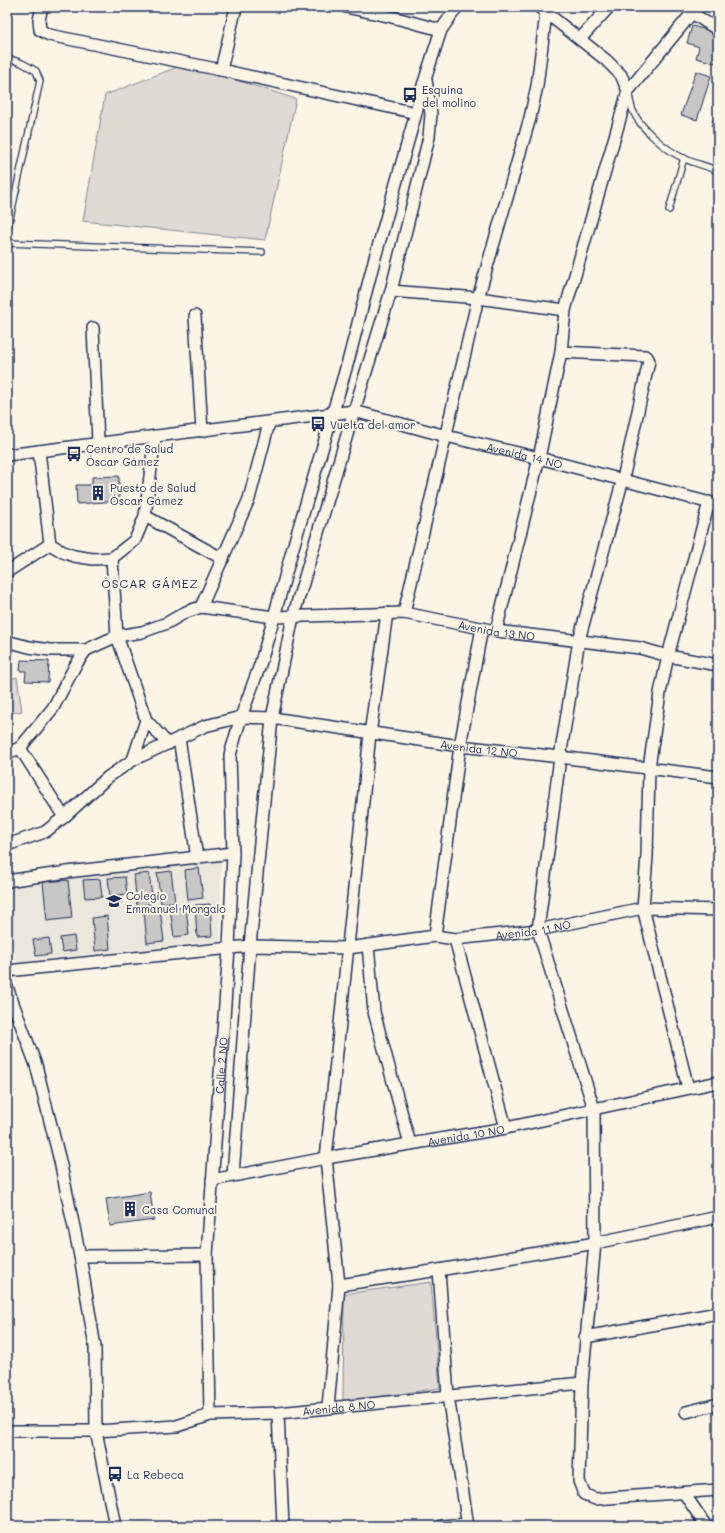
<svg xmlns="http://www.w3.org/2000/svg" width="725" height="1533" font-family="Mali,sans-serif">
<style>
.built{fill:#ece7dc}
.grass{fill:#dfdbd4;stroke:#7d8599}
.building{fill:#c8c7c6;stroke:#1b2f5e}
.lines{fill:none;stroke-linecap:round;stroke-linejoin:round}
.service-casing{stroke:#1b2f5e;stroke-width:8}
.minor-casing{stroke:#1b2f5e;stroke-width:14}
.service{stroke:#fcf5e5;stroke-width:5.5}
.minor{stroke:#fcf5e5;stroke-width:11}
.labels{text-anchor:middle;dominant-baseline:central;stroke-width:4;stroke-linejoin:round;paint-order:stroke}
.poi-label{font-size:11px;fill:#1b2f5e;stroke:#fcf5e5;text-anchor:start}
.street-label{font-size:11px;fill:#1b2f5e;stroke:#fcf5e5}
.neighbourhood-label{font-size:12px;letter-spacing:1px;fill:#1b2f5e;stroke:#fcf5e5}
</style>
<rect width="100%" height="100%" fill="#fcf5e5"/>
<filter id="ink" filterUnits="userSpaceOnUse"><feTurbulence type="fractalNoise" baseFrequency=".025" numOctaves="2"/><feDisplacementMap in="SourceGraphic" scale="8" xChannelSelector="R" yChannelSelector="G"/><feConvolveMatrix kernelMatrix="1 2 1 2 8 2 1 2 1" color-interpolation-filters="sRGB"/></filter>
<g filter="url(#ink)">
<polygon class="built" points="221,861 220,941 16,962 7,915 7,886 91,875"/>
<g class="grass">
<polygon points="185,64 296,99 265,240 83,221 105,95"/>
<polygon points="17,677 22,711 7,714 7,680"/>
<polygon points="431,1282 440,1388 343,1402 344,1294"/>
</g>
<g class="building">
<polygon points="692,26 718,33 718,53 715,63 696,58 699,47 687,43"/>
<polygon points="696,71 711,76 697,120 681,115"/>
<polygon points="718,106 718,128 711,126"/>
<polygon points="119,476 119,501 77,504 76,485 92,485 92,477"/>
<polygon points="21,660 49,661 48,682 25,681 26,671 20,671"/>
<polygon points="199,868 203,898 188,900 185,870"/>
<polygon points="171,871 175,902 161,903 157,873"/>
<polygon points="149,873 153,904 137,906 134,875"/>
<polygon points="125,877 127,894 110,896 108,878"/>
<polygon points="100,879 102,897 85,898 83,880"/>
<polygon points="68,880 72,918 47,921 43,882"/>
<polygon points="210,904 212,936 197,937 195,905"/>
<polygon points="186,907 189,935 174,937 170,909"/>
<polygon points="160,910 164,941 147,943 144,912"/>
<polygon points="107,916 110,949 95,951 92,918"/>
<polygon points="74,936 76,950 62,952 60,938"/>
<polygon points="49,938 51,954 36,956 33,940"/>
<polygon points="150,1192 154,1220 110,1226 106,1199"/>
</g>
<g class="lines">
<defs>
<g id="service">
<polyline points="7,58 22,63 36,71 40,81 7,232"/>
<path d="M 629,96 C 630,100 631,106 633,111 C 640,128 666,150 683,158 C 693,163 707,166 718,171"/>
<polyline points="669,210 684,158"/>
<polyline points="7,243 262,252"/>
</g>
<g id="minor">
<polyline points="42,7 39,20 40,30 49,35 221,70 416,113"/>
<polyline points="346,7 392,17 441,30"/>
<polyline points="539,7 606,60 621,75 628,91"/>
<polyline points="692,13 718,30"/>
<polyline points="580,39 609,7"/>
<polyline points="221,70 236,7"/>
<polyline points="391,291 478,298 565,310"/>
<polyline points="195,316 202,431"/>
<polyline points="93,328 98,443"/>
<polyline points="561,352 645,356 647,357 649,361 623,479 579,640 560,757 538,930 594,1109 595,1243 582,1383 579,1481 584,1494 595,1499 718,1490"/>
<polyline points="39,451 50,544 63,552 74,556 93,559 112,558 135,540 145,516 155,436"/>
<path id="s1" d="M 7,455 L 354,411 L 446,436 L 539,458 L 718,505"/>
<polyline points="145,516 223,559"/>
<polyline points="112,558 117,636 146,720 133,760"/>
<polyline points="7,572 50,544"/>
<path id="s2" d="M 201,607 L 274,617 L 404,613 L 496,631 L 640,648 L 668,656 L 718,665"/>
<polyline points="404,613 478,298 530,118 537,86 546,13"/>
<polyline points="496,631 539,458 561,352 565,310 628,91 697,7"/>
<polyline points="7,639 10,642 29,647 50,650 86,650 117,636 142,632 167,623 186,612 201,607 249,499 269,423"/>
<polyline points="146,720 168,744"/>
<polyline points="179,738 197,858"/>
<polyline points="20,748 64,817"/>
<polyline points="7,753 20,748 53,708 75,666 86,650"/>
<path id="s3" d="M 7,845 L 45,832 L 64,817 L 108,777 L 133,760 L 205,726 L 241,717 L 272,718 L 460,746 L 560,757 L 718,777"/>
<polyline points="7,881 67,872 233,853"/>
<polyline points="435,936 460,746 482,628"/>
<polyline points="455,939 506,1128"/>
<polyline points="368,945 374,1012 410,1144"/>
<path id="s4" d="M 7,971 L 250,946 L 348,948 L 435,936 L 455,939 L 538,930 L 643,908 L 718,910"/>
<polyline points="7,987 36,1065 60,1161 80,1256 95,1347 96,1431 115,1526"/>
<polyline points="688,1088 643,908 647,856 649,768 660,693 668,656 709,502"/>
<polyline points="233,1175 250,946 272,718 293,617 354,411 391,291 429,137 431,114 426,80"/>
<path id="s5" d="M 212,1180 L 326,1158 L 506,1128 L 718,1082"/>
<polyline points="80,1256 207,1255"/>
<polyline points="439,1270 448,1396 468,1526"/>
<polyline points="339,1285 439,1270 595,1243 718,1217"/>
<polyline points="585,1337 718,1313"/>
<polyline points="328,1407 339,1285 326,1158 370,734 387,613"/>
<polyline points="686,1412 718,1404"/>
<polyline points="278,1413 283,1526"/>
<path id="s6" d="M 210,1415 L 207,1255 L 229,948 L 233,853 L 230,755 L 241,717 L 260,665 L 274,617 L 292,551 L 349,358 L 374,261 L 416,113 L 419,98 L 441,30 L 457,7"/>
<path id="s7" d="M 7,1431 L 96,1431 L 177,1426 L 210,1415 L 278,1413 L 582,1383"/>
<polyline points="684,1493 706,1526"/>
<polyline points="441,1526 468,1524"/>
</g>
</defs>
<use href="#service" class="service-casing"/>
<use href="#minor" class="minor-casing"/>
<use href="#service" class="service"/>
<use href="#minor" class="minor"/>
</g>
</g>
<defs>
<symbol id="bus-bare" viewBox="-9 -9 18 18"><path d="M-5-6H5V4H4V6H2V4H-2V6H-4V4H-5ZM-3.5-4V0h7V-4ZM-3.5 1.2v1.5H-2V1.2ZM2 1.2v1.5H3.5V1.2Z" fill="#1b2f5e" stroke="#fcf5e5" stroke-width="2.5" paint-order="stroke"/></symbol>
<symbol id="building-bare" viewBox="-9 -9 18 18"><path d="M-4-6H4V6H1V3H-1V6H-4ZM-2.5-4.3h1.7v1.8h-1.7ZM.8-4.3h1.7v1.8H.8ZM-2.5-1h1.7V.8h-1.7ZM.8-1h1.7V.8H.8Z" fill="#1b2f5e" stroke="#fcf5e5" stroke-width="2.5" paint-order="stroke"/></symbol>
<symbol id="university-bare" viewBox="-9 -9 18 18"><path d="M0-5L7-2L0 1L-7-2ZM-4 1L0 2.5L4 1V4Q0 6-4 4Z" fill="#1b2f5e" stroke="#fcf5e5" stroke-width="2.5" paint-order="stroke"/></symbol>
</defs>
<g fill-rule="evenodd">
<use href="#bus-bare" x="399" y="84" width="22" height="22"/>
<use href="#bus-bare" x="307" y="413" width="22" height="22"/>
<use href="#bus-bare" x="63" y="443" width="22" height="22"/>
<use href="#building-bare" x="87" y="482" width="22" height="22"/>
<use href="#university-bare" x="103" y="890" width="22" height="22"/>
<use href="#building-bare" x="119" y="1198" width="22" height="22"/>
<use href="#bus-bare" x="104" y="1463" width="22" height="22"/>
</g>
<g class="labels">
<g class="poi-label">
<text x="422" y="89">Esquina<tspan x="422" dy="13">del molino</tspan></text>
<text x="330" y="424">Vuelta del amor</text>
<text x="86" y="448">Centro de Salud<tspan x="86" dy="13">Óscar Gámez</tspan></text>
<text x="110" y="487">Puesto de Salud<tspan x="110" dy="13">Óscar Gámez</tspan></text>
<text x="126" y="895">Colegio<tspan x="126" dy="13">Emmanuel Mongalo</tspan></text>
<text x="142" y="1209">Casa Comunal</text>
<text x="127" y="1474">La Rebeca</text>
</g>
<g class="street-label">
<text stroke="none"><textPath href="#s1" startOffset="526">Avenida 14 NO</textPath></text>
<text stroke="none"><textPath href="#s2" startOffset="298">Avenida 13 NO</textPath></text>
<text stroke="none"><textPath href="#s3" startOffset="511">Avenida 12 NO</textPath></text>
<text stroke="none"><textPath href="#s4" startOffset="529">Avenida 11 NO</textPath></text>
<text stroke="none"><textPath href="#s6" startOffset="350">Calle 2 NO</textPath></text>
<text stroke="none"><textPath href="#s5" startOffset="258">Avenida 10 NO</textPath></text>
<text stroke="none"><textPath href="#s7" startOffset="334">Avenida 8 NO</textPath></text>
</g>
<g class="neighbourhood-label">
<text x="150" y="583">ÓSCAR GÁMEZ</text>
</g>
</g>
<rect width="725" height="1533" fill="none" stroke="#fcf5e5" stroke-width="24"/>
<rect x="12" y="12" width="701" height="1509" fill="none" stroke="#1b2f5e" stroke-width="1.5" filter="url(#ink)"/>
</svg>
